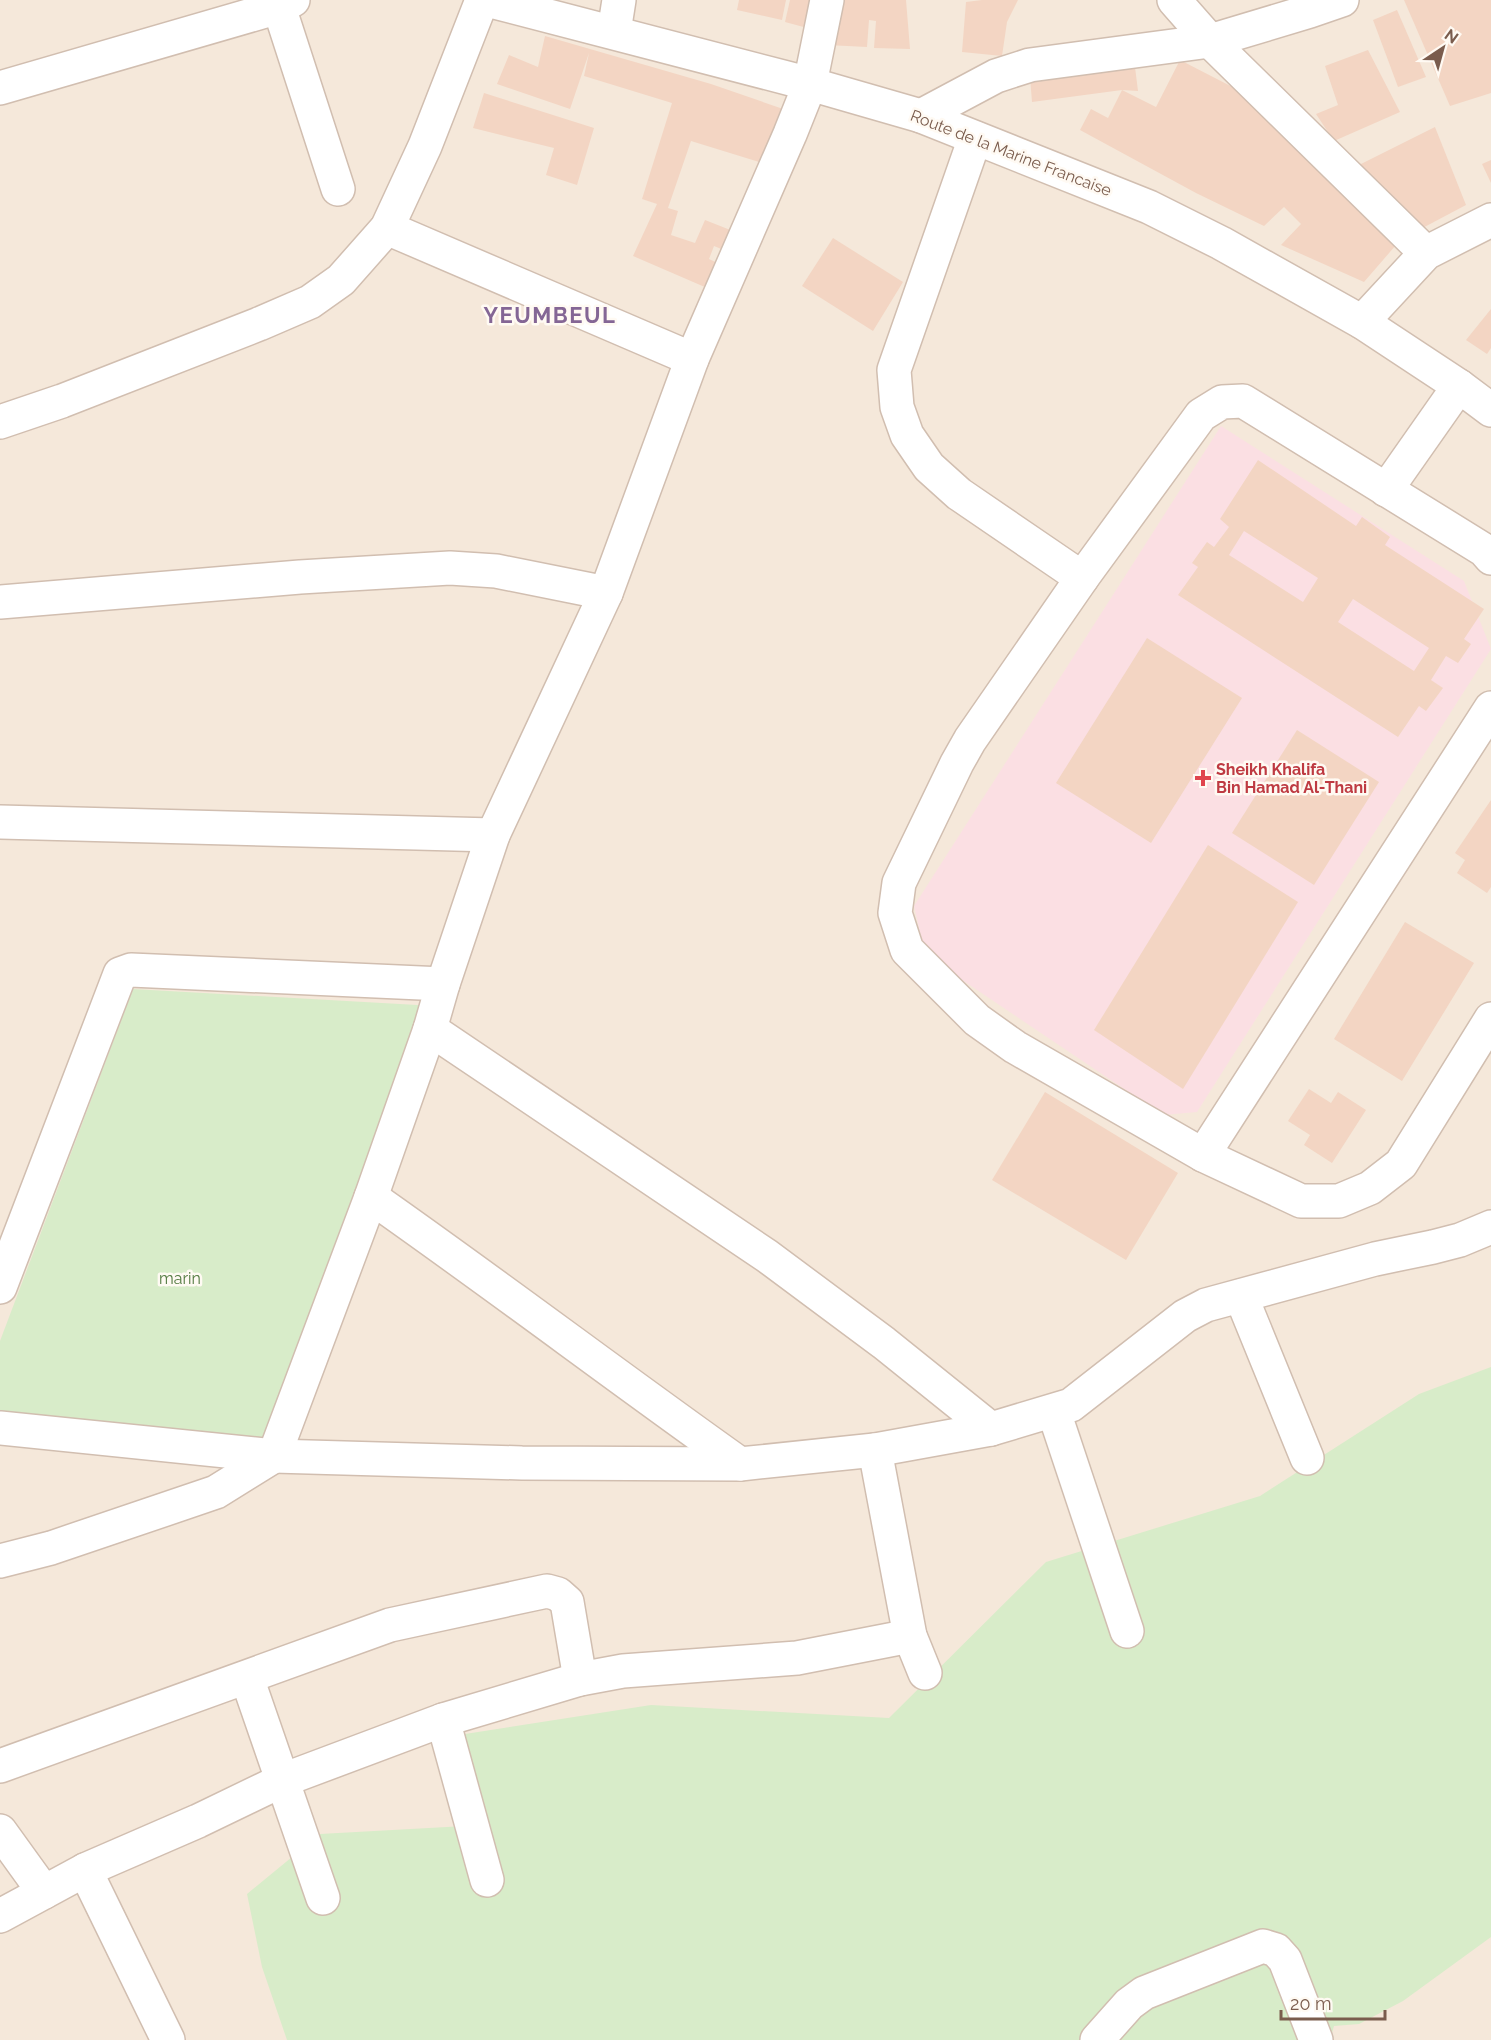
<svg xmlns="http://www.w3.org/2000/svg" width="1491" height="2040" font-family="Raleway,sans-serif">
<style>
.residential{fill:#f5e8da}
.medical{fill:#fbdfe3}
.green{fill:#d8ecc9}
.building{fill:#f3d5c3;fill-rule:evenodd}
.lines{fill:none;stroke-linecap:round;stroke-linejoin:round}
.minor-casing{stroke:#d1beb0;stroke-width:36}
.minor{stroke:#fff;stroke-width:33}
.health-dot{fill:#e0444e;stroke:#fffaf3;stroke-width:2}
.labels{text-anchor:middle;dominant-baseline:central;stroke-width:5;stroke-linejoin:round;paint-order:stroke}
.street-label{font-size:16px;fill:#7a5c4d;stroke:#fffaf3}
.health-label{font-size:16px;font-weight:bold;fill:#be3a42;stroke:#fffaf3;text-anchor:start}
.park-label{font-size:16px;fill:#537a41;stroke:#fffaf3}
.district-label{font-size:22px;font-weight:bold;letter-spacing:1.5px;fill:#846695;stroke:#fffaf3}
</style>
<rect width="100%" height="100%" fill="#fdf6ec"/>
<rect class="residential" x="0" y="0" width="1491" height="2040"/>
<polygon class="medical" points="1221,426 1464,581 1491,649 1197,1112 1163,1115 925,955 914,906"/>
<g class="green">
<polygon points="133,989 435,1006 274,1441 0,1428 0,1341"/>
<polygon points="1491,1367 1491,1937 1403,2001 1359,2024 1334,2026 1330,2040 287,2040 262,1967 247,1894 320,1834 483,1825 465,1734 651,1705 889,1718 1046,1562 1260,1496 1419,1394"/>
</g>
<g class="building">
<polygon points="739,0 786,0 782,20 737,10"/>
<polygon points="790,0 818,0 811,29 785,22"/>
<polygon points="838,0 906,0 910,49 874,48 876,21 869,20 867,47 827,45"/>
<polygon points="982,0 1018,0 1007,22 1002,56 962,52 966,2"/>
<polygon points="1404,0 1491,0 1491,93 1450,106"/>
<polygon points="1397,10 1426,77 1398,87 1373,20"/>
<polygon points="545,36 711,84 786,110 766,164 691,141 668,208 678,211 671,235 695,243 705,220 738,233 731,253 714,246 709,259 724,266 714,291 633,256 657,204 642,199 672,103 584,76 589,53 570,109 497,84 509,55 538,67"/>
<polygon points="1368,50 1400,112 1334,141 1316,114 1338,105 1325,66"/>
<polygon points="1180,60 1248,95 1396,245 1364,282 1281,245 1301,224 1284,207 1264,226 1196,193 1080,130 1091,109 1108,118 1122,90 1156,107"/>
<polygon points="1135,67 1138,91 1122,90 1032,102 1030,77"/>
<polygon points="484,93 594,128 577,185 546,175 554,148 473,128"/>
<polygon points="1435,127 1466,205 1415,232 1355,167"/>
<polygon points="1491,160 1491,183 1482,164"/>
<polygon points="833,238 903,282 873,331 802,286"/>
<polygon points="1491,309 1491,348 1487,354 1466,340"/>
<path d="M 1258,460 L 1356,526 L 1362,517 L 1390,537 L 1385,545 L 1484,609 L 1464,639 L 1471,644 L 1458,663 L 1446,656 L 1431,680 L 1443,688 L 1426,711 L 1419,706 L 1398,737 L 1178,595 L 1198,567 L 1192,563 L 1207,542 L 1214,547 L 1229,527 L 1220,519 ZM 1244,531 L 1318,578 L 1303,602 L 1229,555 ZM 1353,599 L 1429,648 L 1414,671 L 1338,622 Z"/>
<polygon points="1147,638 1242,698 1151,843 1056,783"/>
<polygon points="1297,730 1379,782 1314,885 1232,833"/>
<polygon points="1491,800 1491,887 1487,893 1457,873 1465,860 1455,853"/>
<polygon points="1208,845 1298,902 1183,1089 1094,1030"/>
<polygon points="1405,922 1474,963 1402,1081 1334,1039"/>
<polygon points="1309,1089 1331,1103 1338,1092 1366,1110 1332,1163 1304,1145 1310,1135 1288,1121"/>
<polygon points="1045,1092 1178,1173 1126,1260 992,1180"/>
</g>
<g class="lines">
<defs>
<g id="minor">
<polyline points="487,0 810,84 921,116 1149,207 1221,243 1362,322 1459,386 1491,410"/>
<polyline points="1174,0 1210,41 1426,253"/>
<polyline points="279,7 338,189"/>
<polyline points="614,32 619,0"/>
<polyline points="0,88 279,7 293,0"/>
<polyline points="921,116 996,76 1030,65 1210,41 1310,11 1342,0"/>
<polyline points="975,138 894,370 897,407 907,435 929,467 959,494 1082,578"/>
<polyline points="387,228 692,359"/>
<polyline points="1362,322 1426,253 1491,220"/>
<polyline points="0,422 62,401 259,324 310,302 341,280 387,228 425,146 482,0"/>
<polyline points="1386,490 1459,386"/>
<polyline points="1491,558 1484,550 1243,401 1222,402 1201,415 1082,578 970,740 957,763 899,883 895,913 907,950 977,1020 1015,1047 1203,1155 1301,1201 1339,1201 1370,1188 1401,1164 1491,1019"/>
<polyline points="0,602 300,577 450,568 496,571 606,593"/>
<polyline points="0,822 493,835"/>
<polyline points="430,1029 767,1256 884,1343 991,1429"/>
<polyline points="1203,1155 1491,708"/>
<path d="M 371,1197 C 495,1284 616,1376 740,1464"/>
<polyline points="0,1287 120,974 131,970 443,984"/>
<polyline points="1241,1296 1307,1458"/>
<polyline points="1054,1412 1127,1631"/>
<polyline points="0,1428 274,1456 522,1463 740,1464 875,1450 991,1429 1071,1405 1185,1316 1206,1305 1375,1259 1433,1247 1460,1240 1491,1227"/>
<polyline points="875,1450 910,1636 925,1673"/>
<polyline points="0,1561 51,1548 216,1492 274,1456 371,1197 430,1029 443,984 493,835 606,593 692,359 790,134 810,84 827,0"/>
<polyline points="247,1678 323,1898"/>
<polyline points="443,1720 487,1880"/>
<polyline points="0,1766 390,1625 547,1591 558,1594 567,1602 580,1679"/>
<polyline points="0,1831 44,1892"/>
<polyline points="85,1870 168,2040"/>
<polyline points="0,1916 85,1870 198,1821 283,1780 443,1720 580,1679 623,1671 797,1658 910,1636"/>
<polyline points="1097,2040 1129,2004 1144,1993 1263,1946 1276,1950 1285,1960 1316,2040"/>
</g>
</defs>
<use href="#minor" class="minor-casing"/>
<use href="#minor" class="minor"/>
</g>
<path class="health-dot" d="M1200 769h6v6h6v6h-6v6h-6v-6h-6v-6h6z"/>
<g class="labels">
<g class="street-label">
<text transform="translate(1011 153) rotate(21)">Route de la Marine Francaise</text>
</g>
<g class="health-label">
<text x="1216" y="769">Sheikh Khalifa<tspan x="1216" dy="18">Bin Hamad Al-Thani</tspan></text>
</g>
<g class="park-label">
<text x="180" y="1278">marin</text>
</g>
<g class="district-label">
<text x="550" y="315">YEUMBEUL</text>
</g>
</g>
<g transform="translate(1443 48) rotate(36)" stroke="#fffaf3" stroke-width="4.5" paint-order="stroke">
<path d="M0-4.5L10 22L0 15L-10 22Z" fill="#7a5c4d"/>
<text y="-9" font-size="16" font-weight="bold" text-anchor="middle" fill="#7a5c4d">N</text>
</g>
<path d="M1281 2010v9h104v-9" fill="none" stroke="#7a5c4d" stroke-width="3"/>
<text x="1290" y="2010" font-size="18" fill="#7a5c4d" stroke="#fffaf3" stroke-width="4.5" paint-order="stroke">20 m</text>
</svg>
